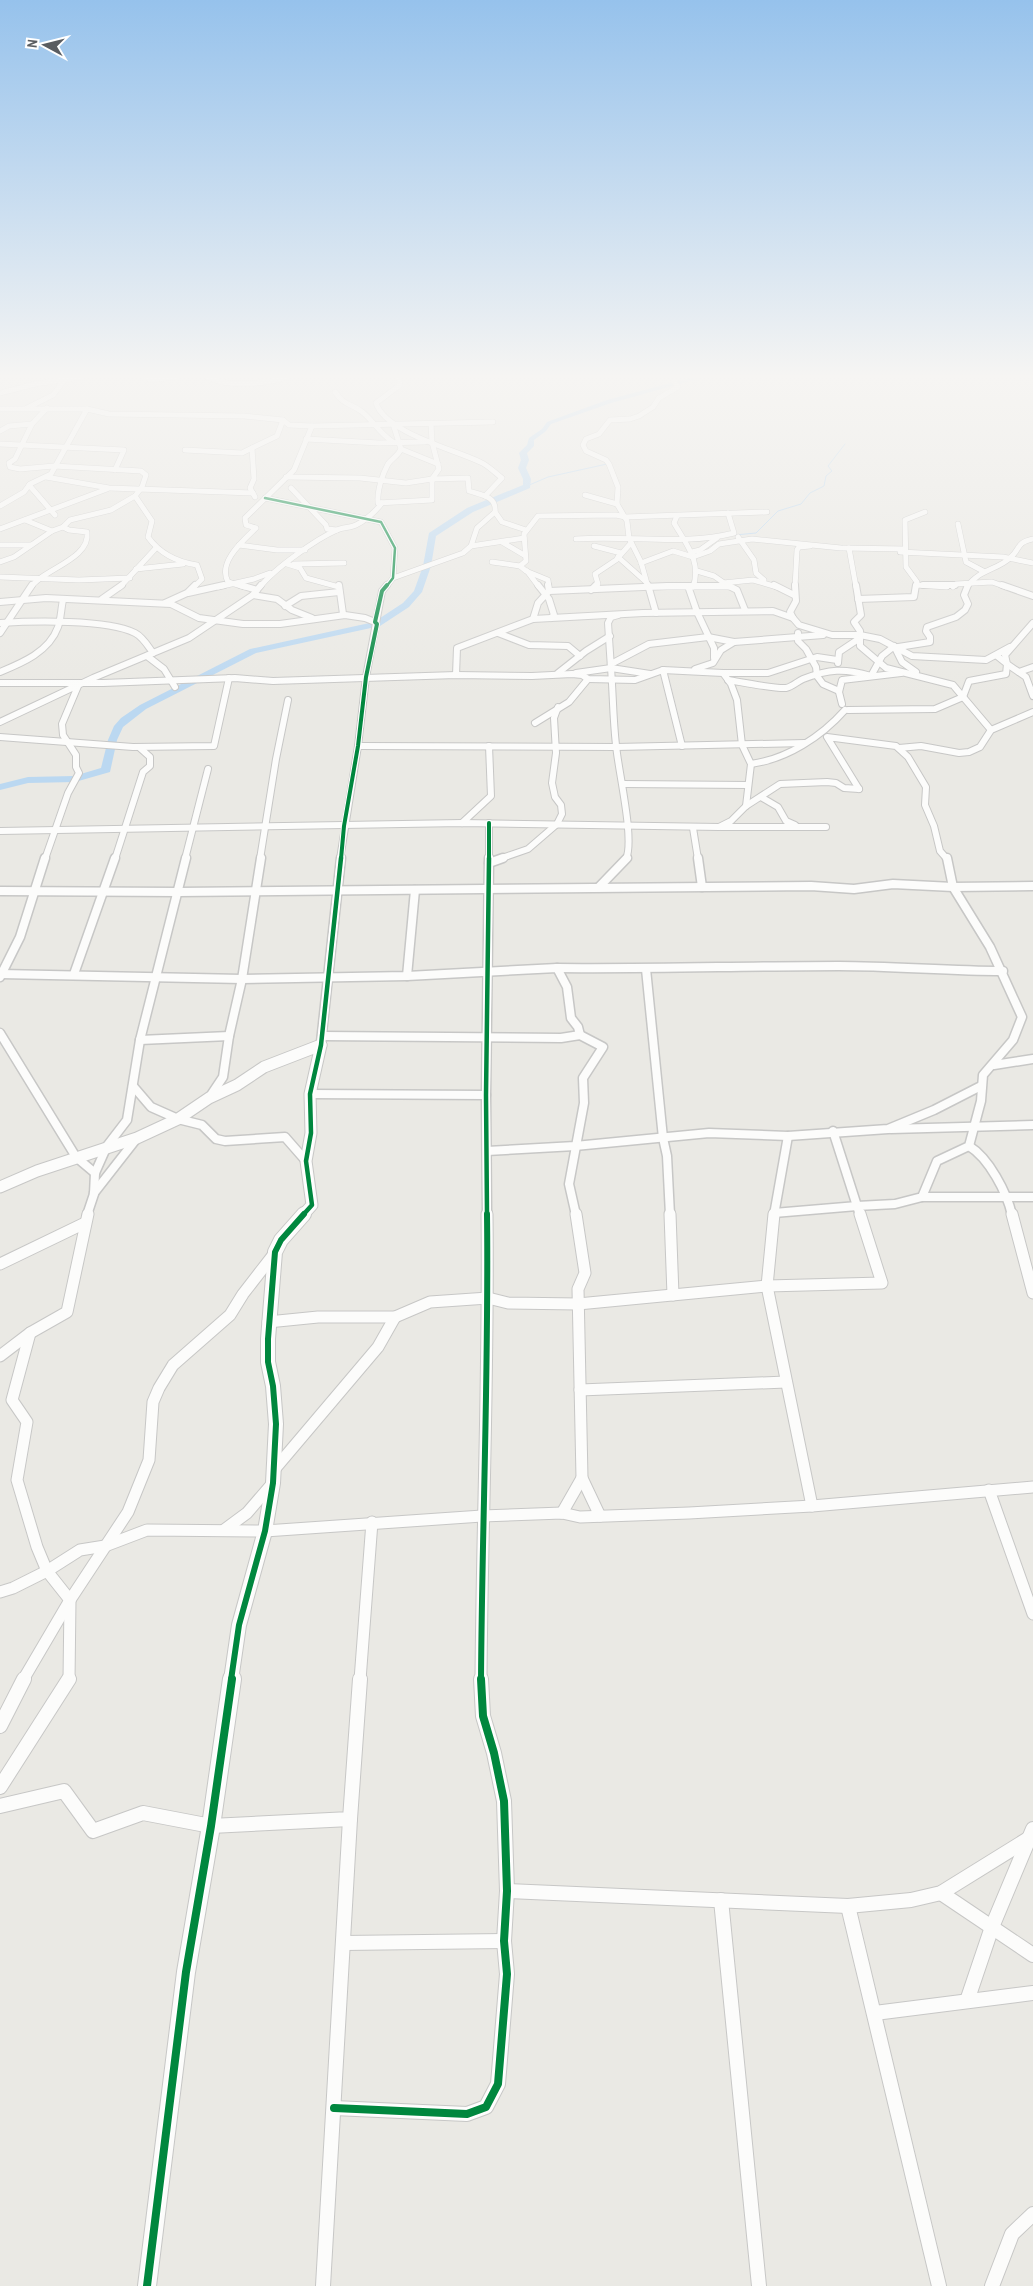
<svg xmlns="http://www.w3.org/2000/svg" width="1033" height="2286" font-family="'Archivo Narrow',sans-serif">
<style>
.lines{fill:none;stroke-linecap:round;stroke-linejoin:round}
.stream{stroke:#bbd8f1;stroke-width:1}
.river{fill:#bbd8f1;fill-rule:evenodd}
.minor-far4-casing{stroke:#c7c7c6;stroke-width:6}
.minor-far3-casing{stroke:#c7c7c6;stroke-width:8}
.minor-far2-casing{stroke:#c7c7c6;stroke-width:11}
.minor-far1-casing{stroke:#c7c7c6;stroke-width:13}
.minor-casing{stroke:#c7c7c6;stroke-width:16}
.tertiary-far2-casing{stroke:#c7c7c6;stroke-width:13}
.tertiary-far1-casing{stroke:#c7c7c6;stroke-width:16}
.tertiary-casing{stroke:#c7c7c6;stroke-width:20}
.minor-far4{stroke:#fcfcfb;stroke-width:5}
.minor-far3{stroke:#fcfcfb;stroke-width:6}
.minor-far2{stroke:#fcfcfb;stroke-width:8}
.minor-far1{stroke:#fcfcfb;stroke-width:11}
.minor{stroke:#fcfcfb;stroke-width:14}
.tertiary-far2{stroke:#fcfcfb;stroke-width:11}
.tertiary-far1{stroke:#fcfcfb;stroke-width:14}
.tertiary{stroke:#fcfcfb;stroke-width:18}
.cycleway-far4-casing{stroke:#fff;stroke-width:4.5}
.cycleway-far3-casing{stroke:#fff;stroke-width:6}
.cycleway-far2-casing{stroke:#fff;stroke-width:8}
.cycleway-far1-casing{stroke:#fff;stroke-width:9}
.cycleway-casing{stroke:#fff;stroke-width:11}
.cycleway-far4{stroke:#00873e;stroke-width:2.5}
.cycleway-far3{stroke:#00873e;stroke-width:4}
.cycleway-far2{stroke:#00873e;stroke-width:4.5}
.cycleway-far1{stroke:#00873e;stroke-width:6}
.cycleway{stroke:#00873e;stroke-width:8}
</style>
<rect width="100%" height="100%" fill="#eae9e4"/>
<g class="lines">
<g class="stream">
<polyline points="527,486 548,477 607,464"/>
<polyline points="735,535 756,533 778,511 801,504 810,493 824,486 826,476 832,471 828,466 845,444"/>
</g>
<polygon class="river" points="693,377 705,377 611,403 551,424 546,431 534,440 534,446 527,453 529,460 526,468 531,479 530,488 473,512 436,536 431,566 422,592 409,607 380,626 256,653 146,709 123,727 117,740 110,772 75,782 28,783 0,790 0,784 28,777 74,776 101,768 108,740 114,726 121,718 140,705 250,649 374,622 403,603 414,591 423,566 429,533 467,508 523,485 523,479 518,468 521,460 519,453 527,445 529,438 542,429 547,422 607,400"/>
<defs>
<g id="minor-far4">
<polyline points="146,377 150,380 175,377"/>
<path d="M 207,377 C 231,388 263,384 287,377"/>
<path d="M 399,377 L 400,385 L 376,403 C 386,433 453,449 480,462 C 488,465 495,473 502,478 L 485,496"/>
<path d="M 335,392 C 345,406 348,402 361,411 C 372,419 379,433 393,442"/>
<polyline points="0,393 35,384 82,377"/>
<polyline points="27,408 53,395 66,378"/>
<polyline points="0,409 87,409 109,414 244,416 283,420 289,425 312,426 493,422"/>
<path d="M 393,424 L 401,449 C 398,456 392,458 388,464 C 382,475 377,491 378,503 L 432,500 L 432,479 L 439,469 L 432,442 L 431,424"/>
<polyline points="0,431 9,426 32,424"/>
<polyline points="306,439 379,443 425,442"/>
<polyline points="0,444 124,450 115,470"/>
<polyline points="401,449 438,464"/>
<polyline points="185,450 242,453 252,448"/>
<polyline points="46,477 109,488 253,493"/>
<path d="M 286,477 L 360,478 L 406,483 L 432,479 L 468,478 L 469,491 C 481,495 497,496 495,512 L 477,528 L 471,546 L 463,553 L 393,578"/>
<polyline points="29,485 55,515"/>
<polyline points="291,488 326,525 327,529 337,530"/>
<polyline points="585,495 617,504"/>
<path d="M 135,496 L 152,521 L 148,537 C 160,554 177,562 197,565 L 202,579 L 194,587"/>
<polyline points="255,497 250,488 254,479 252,448 277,436 283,420"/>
<polyline points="265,498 381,522 395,548 393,578 386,587"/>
<polyline points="0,506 24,492 30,484 51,474 87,409"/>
<polyline points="495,512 502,522 526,530"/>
<path d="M 677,516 L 674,523 C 686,544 702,562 693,587"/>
<polyline points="25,520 52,531"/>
<polyline points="958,524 966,562 983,571"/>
<polyline points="0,529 107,489"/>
<polyline points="738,537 754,560 756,573 764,580"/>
<path d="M 576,539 C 628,535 683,546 734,533 L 728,513"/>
<polyline points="502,542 524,555"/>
<polyline points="0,545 31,545"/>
<polyline points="239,545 277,550 305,550"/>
<polyline points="471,546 524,538"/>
<polyline points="594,546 621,553"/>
<polyline points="843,548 905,549"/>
<polyline points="849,548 856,587"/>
<polyline points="692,552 700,550 717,538"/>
<polyline points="900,552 1003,557 1033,563"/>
<polyline points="618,557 646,582"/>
<polyline points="0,562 14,557 52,531 63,527 70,520 111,510 135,496 142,487 146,475 141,471 54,466 20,469 10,467 9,463 15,459 32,424 47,408"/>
<polyline points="492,562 520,566"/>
<polyline points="641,563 673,551 693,557 710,551 719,544 752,539 841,548"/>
<polyline points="287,564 300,568 306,578 339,587"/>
<polyline points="294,564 344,563"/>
<polyline points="136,569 183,564"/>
<polyline points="527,571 539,587"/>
<polyline points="697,571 714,576 727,585"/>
<polyline points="0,577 79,580 130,578"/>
<polyline points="723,583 753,580 777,587"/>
<polyline points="916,585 947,587"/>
<path d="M 31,587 C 43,569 91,559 87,532 L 69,530 L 63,527"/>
<polyline points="120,587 156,548"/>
<polyline points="218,587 254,579 270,573"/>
<path d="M 245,587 L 228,582 C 217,562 244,540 256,528 L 246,525 L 245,518 L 294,470 L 312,426"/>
<path d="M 260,587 C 274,569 316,539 337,530 C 343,527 350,528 356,525 C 366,520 375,512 382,503"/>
<polyline points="549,587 548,580 526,571 520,566 526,561 524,534 538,516 616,515 625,517 767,512"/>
<polyline points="595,587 598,584 595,574 616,560 631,543"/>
<polyline points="648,587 641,562 629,538 627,521 617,504 618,487 609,464 606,460 586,451 583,445 586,439 599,434 610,420 630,419 639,416 653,407 659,398 678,387 674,381"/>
<polyline points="652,587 730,587"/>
<polyline points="795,587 797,550 799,547 810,546"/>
<polyline points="916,587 917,582 906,567 905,520 925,512"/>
<polyline points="953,587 956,584 992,582 1006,587"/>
<path d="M 967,587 C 978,570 997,570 1010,558 C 1021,549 1015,543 1033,539"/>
</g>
<g id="minor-far3">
<polyline points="240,585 257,590"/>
<polyline points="339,585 343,614"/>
<polyline points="538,585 549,599 554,615 551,618"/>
<polyline points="548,585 549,591"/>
<polyline points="648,585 656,613"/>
<polyline points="774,585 794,595"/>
<polyline points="856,585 861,615 854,622 860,631 860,646 886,668 953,685 991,730"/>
<polyline points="923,585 955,585"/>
<polyline points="1002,585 1033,596"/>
<polyline points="688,586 697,612 714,648 714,658"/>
<polyline points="591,590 596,585"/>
<polyline points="188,593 224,585"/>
<polyline points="253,595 277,599 292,610 312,618"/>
<polyline points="102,599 122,585"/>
<polyline points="858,599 914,597 916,585"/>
<polyline points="0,602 46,598 171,604 199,618 243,624 280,624 345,615 365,618 375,622"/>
<polyline points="165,603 187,593 195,585"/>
<polyline points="285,606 301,596 339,592"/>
<polyline points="618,615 611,617 608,623 611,668 650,674"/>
<polyline points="793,618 790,612 796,601 795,585"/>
<polyline points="533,619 643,613 773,611 793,618 799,625 832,635 860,635 880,639 912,656 986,660 1010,647"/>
<path d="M 0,623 C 32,621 107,619 135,633 C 143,637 148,646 153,653"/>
<polyline points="1033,623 1005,655 1007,664 1026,677 1033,696"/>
<polyline points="0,633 32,585"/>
<polyline points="498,633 529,645 568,646 580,656"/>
<polyline points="798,633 798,641 806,649 816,667 817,676 823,684 839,691"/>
<polyline points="894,646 902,662 916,672"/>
<polyline points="147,656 164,669 175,687"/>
<polyline points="838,663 839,652 860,638"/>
<polyline points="611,664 649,644 708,637 734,642"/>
<polyline points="695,669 713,663 721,650 734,642 823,635"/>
<polyline points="663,670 682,746"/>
<path d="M 0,672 C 22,663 49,652 58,627 C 61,619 61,609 63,600"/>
<polyline points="1019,672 1033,667"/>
<polyline points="558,673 586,651 610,636"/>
<path d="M 576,673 L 611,668 C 613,694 613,719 616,745 C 618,770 635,839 626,859"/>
<polyline points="723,673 768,673 817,657 837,660"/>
<polyline points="456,675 457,648 533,619 538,603 549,591 667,586 729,586 737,590 745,610"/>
<path d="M 728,680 C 741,682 775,689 786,688 C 792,687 798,681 803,679 C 829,669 844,668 871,676 L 882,656 L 892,648 L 930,642 L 930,637 L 926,631 L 927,627 L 956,617 L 965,610 L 968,604 L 964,595 L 968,585"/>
<polyline points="0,683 103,683 235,678 273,681 456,675 532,676 572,674 582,675 588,679 635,680 663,670 723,673 731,684 737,700 742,745 751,764 746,806"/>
<polyline points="842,704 839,692 842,680 901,673"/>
<polyline points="848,710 935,709 963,697 969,681 1006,674 1007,664 997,656"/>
<polyline points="0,722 93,678 189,638 253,595 261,585"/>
<polyline points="535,723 569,702 588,679"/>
<polyline points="0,737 133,747 214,746 229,678"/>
<polyline points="358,746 616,747 805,743"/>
<polyline points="899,748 921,746 959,753 969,752 980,747 991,730 1033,712"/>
<path d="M 751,764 C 787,759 821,737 845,710"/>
<polyline points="623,784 748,785"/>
<polyline points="859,789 827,737 896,746 908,757 926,787 925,805 934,826 940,851 947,859"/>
<polyline points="761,797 778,807 786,821 795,825"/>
<polyline points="462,823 491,796 489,746"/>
<polyline points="721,827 826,827"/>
<polyline points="693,828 698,859"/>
<polyline points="0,831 462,823 719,827 731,821 746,806 780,784 827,782 836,783 844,788 859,789"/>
<polyline points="45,859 68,793 79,773 76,767 76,755 63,735 62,724 78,686"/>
<polyline points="115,859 143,772 150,766 150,757 140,748"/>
<polyline points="185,859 208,769"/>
<polyline points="260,859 276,759 288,700"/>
<polyline points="340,859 358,746 366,677 382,591 387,585"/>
<polyline points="489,859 489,823"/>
<polyline points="499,859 528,849 557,824 562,814 561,805 555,797 552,783 556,753 554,718 558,707"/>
</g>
<g id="minor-far2">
<polyline points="698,858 702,887"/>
<polyline points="489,863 503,858"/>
<polyline points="599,887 627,858"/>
<polyline points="0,891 178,892 811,886 854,889 893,884 953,887 1033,886"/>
<path d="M 557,968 C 651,969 745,966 839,966 C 894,966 948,971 1003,971"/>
<polyline points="646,969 663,1138 667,1156 670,1215"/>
<polyline points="1,974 242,979 407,976 557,968 567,987 571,1018 578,1027 580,1035"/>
<polyline points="74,974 115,858"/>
<polyline points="407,976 415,890"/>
<polyline points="0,977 20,937 45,858"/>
<polyline points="0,1033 76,1157 95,1173"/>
<polyline points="322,1036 561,1038 580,1035 603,1047 583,1078 584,1103 569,1184 576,1215"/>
<polyline points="140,1040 229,1036"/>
<polyline points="321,1042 341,858"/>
<polyline points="994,1065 1033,1059"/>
<polyline points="133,1086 151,1107 178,1119 202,1125 216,1139 225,1141 285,1137 306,1161"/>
<polyline points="310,1094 486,1095"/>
<polyline points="209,1098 223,1077 229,1036 242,979 261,858"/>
<polyline points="891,1129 1033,1125"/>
<path d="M 969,1146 C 989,1158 1007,1193 1012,1215"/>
<polyline points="487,1151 575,1146 709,1133 788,1136 888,1129 934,1110 981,1086"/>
<polyline points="94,1193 137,1138"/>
<polyline points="922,1197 1033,1197"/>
<polyline points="774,1213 857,1206 833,1131"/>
<polyline points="87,1215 94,1194 95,1173 107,1146 127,1120 140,1040 186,858"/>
<polyline points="487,1215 486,1095 489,858"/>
<polyline points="774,1215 788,1136"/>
<polyline points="860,1215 857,1206 895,1204 922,1197 937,1161 969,1146 981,1101 983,1075 1013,1040 1022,1017 990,947 953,887 947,858"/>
</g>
<g id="minor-far1">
<polyline points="576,1214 585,1273 578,1289 582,1478 600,1516"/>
<polyline points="670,1214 673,1295"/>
<polyline points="774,1214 767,1286 812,1506"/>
<polyline points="1012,1214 1033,1293"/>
<polyline points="0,1264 85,1223"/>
<polyline points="268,1322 318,1317 395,1317 430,1302 488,1298 508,1303 578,1304 767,1286 882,1283 860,1214"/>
<polyline points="30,1333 12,1400 27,1422 17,1480 37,1547 47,1571 70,1600 69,1680"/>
<polyline points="0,1356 30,1333 67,1312 88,1214"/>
<polyline points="580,1390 786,1382"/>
<polyline points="273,1471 378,1347 395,1317"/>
<polyline points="989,1490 1033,1614"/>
<polyline points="562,1513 582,1478"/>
<polyline points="224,1530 247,1513 272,1484"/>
<polyline points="0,1592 13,1588 47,1571 80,1550 105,1546 147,1530 265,1531 482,1516 562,1513 580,1517 689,1513 812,1506 1033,1487"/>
<polyline points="23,1680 70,1600 128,1512 149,1460 153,1402 159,1388 173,1365 230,1315 243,1294 274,1254"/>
<polyline points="360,1680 372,1522"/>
<path d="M 481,1680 C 482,1525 489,1369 487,1214"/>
</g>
<g id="minor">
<polyline points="0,1726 24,1679"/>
<polyline points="0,1787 69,1679"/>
<polyline points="0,1806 64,1791 93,1831 143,1813 211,1826 350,1819 360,1679"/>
<polyline points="507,1891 848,1906 911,1900 941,1893 1033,1836"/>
<polyline points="941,1893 1033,1955"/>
<polyline points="721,1900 759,2286"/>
<polyline points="848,1906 939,2286"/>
<polyline points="344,1943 504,1941"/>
<polyline points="967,2001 992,1927 1033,1829"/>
<polyline points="875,2013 1033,1993"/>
<polyline points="334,2108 467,2114 486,2107 498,2084 507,1974 504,1941 507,1891 504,1801 494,1753 483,1716 481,1679"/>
<polyline points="323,2286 350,1819"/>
<polyline points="992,2286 1012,2234 1033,2214"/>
</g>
<g id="tertiary-far2">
<polyline points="0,1187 37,1171 137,1138 178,1119 209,1098 237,1085 264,1067 321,1045"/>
<polyline points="303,1215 312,1205 306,1161 311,1133 310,1094 321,1045"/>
</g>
<polyline id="tertiary-far1" points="231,1680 239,1625 265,1531 273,1483 276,1424 273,1386 268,1362 268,1339 275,1252 281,1240 304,1214"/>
<polyline id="tertiary" points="147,2286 186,1972 211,1826 232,1679"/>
</defs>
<use href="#minor-far4" class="minor-far4-casing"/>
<use href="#minor-far3" class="minor-far3-casing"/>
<use href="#minor-far2" class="minor-far2-casing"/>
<use href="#minor-far1" class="minor-far1-casing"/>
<use href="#minor" class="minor-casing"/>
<use href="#tertiary-far2" class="tertiary-far2-casing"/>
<use href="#tertiary-far1" class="tertiary-far1-casing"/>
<use href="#tertiary" class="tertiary-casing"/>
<use href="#minor-far4" class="minor-far4"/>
<use href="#minor-far3" class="minor-far3"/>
<use href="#minor-far2" class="minor-far2"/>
<use href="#minor-far1" class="minor-far1"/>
<use href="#minor" class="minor"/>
<use href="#tertiary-far2" class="tertiary-far2"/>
<use href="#tertiary-far1" class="tertiary-far1"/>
<use href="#tertiary" class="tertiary"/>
<defs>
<polyline id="cycleway-far4" points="265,498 381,522 395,548 393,578 386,587"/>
<g id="cycleway-far3">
<polyline points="341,859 344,826 358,746 366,677 377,624 375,622 382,591 387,585"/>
<polyline points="489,859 489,823"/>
</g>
<g id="cycleway-far2">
<polyline points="303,1215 312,1205 306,1161 311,1133 310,1094 321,1045 341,858"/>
<polyline points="487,1215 486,1095 489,858"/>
</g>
<g id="cycleway-far1">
<polyline points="231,1680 239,1625 265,1531 273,1483 276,1424 273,1386 268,1362 268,1339 275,1252 281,1240 304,1214"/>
<path d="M 481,1680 C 482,1525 489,1369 487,1214"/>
</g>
<g id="cycleway">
<polyline points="334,2108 467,2114 486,2107 498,2084 507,1974 504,1941 507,1891 504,1801 494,1753 483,1716 481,1679"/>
<polyline points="147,2286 186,1972 211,1826 232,1679"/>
</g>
</defs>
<use href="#cycleway-far4" class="cycleway-far4-casing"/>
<use href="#cycleway-far3" class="cycleway-far3-casing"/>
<use href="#cycleway-far2" class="cycleway-far2-casing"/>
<use href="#cycleway-far1" class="cycleway-far1-casing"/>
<use href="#cycleway" class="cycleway-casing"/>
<use href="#cycleway-far4" class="cycleway-far4"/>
<use href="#cycleway-far3" class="cycleway-far3"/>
<use href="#cycleway-far2" class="cycleway-far2"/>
<use href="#cycleway-far1" class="cycleway-far1"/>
<use href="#cycleway" class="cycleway"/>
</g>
<linearGradient id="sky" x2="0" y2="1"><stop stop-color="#96c2ec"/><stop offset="0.54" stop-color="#f6f5f3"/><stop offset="1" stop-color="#f6f5f3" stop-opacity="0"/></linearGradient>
<rect width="1033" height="697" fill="url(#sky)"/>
<g transform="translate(45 45) rotate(277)" stroke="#ffffff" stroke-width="4" paint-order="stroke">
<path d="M0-4L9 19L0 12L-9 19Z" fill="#5a5d61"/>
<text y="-8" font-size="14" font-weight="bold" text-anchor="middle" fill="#5a5d61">N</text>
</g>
</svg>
